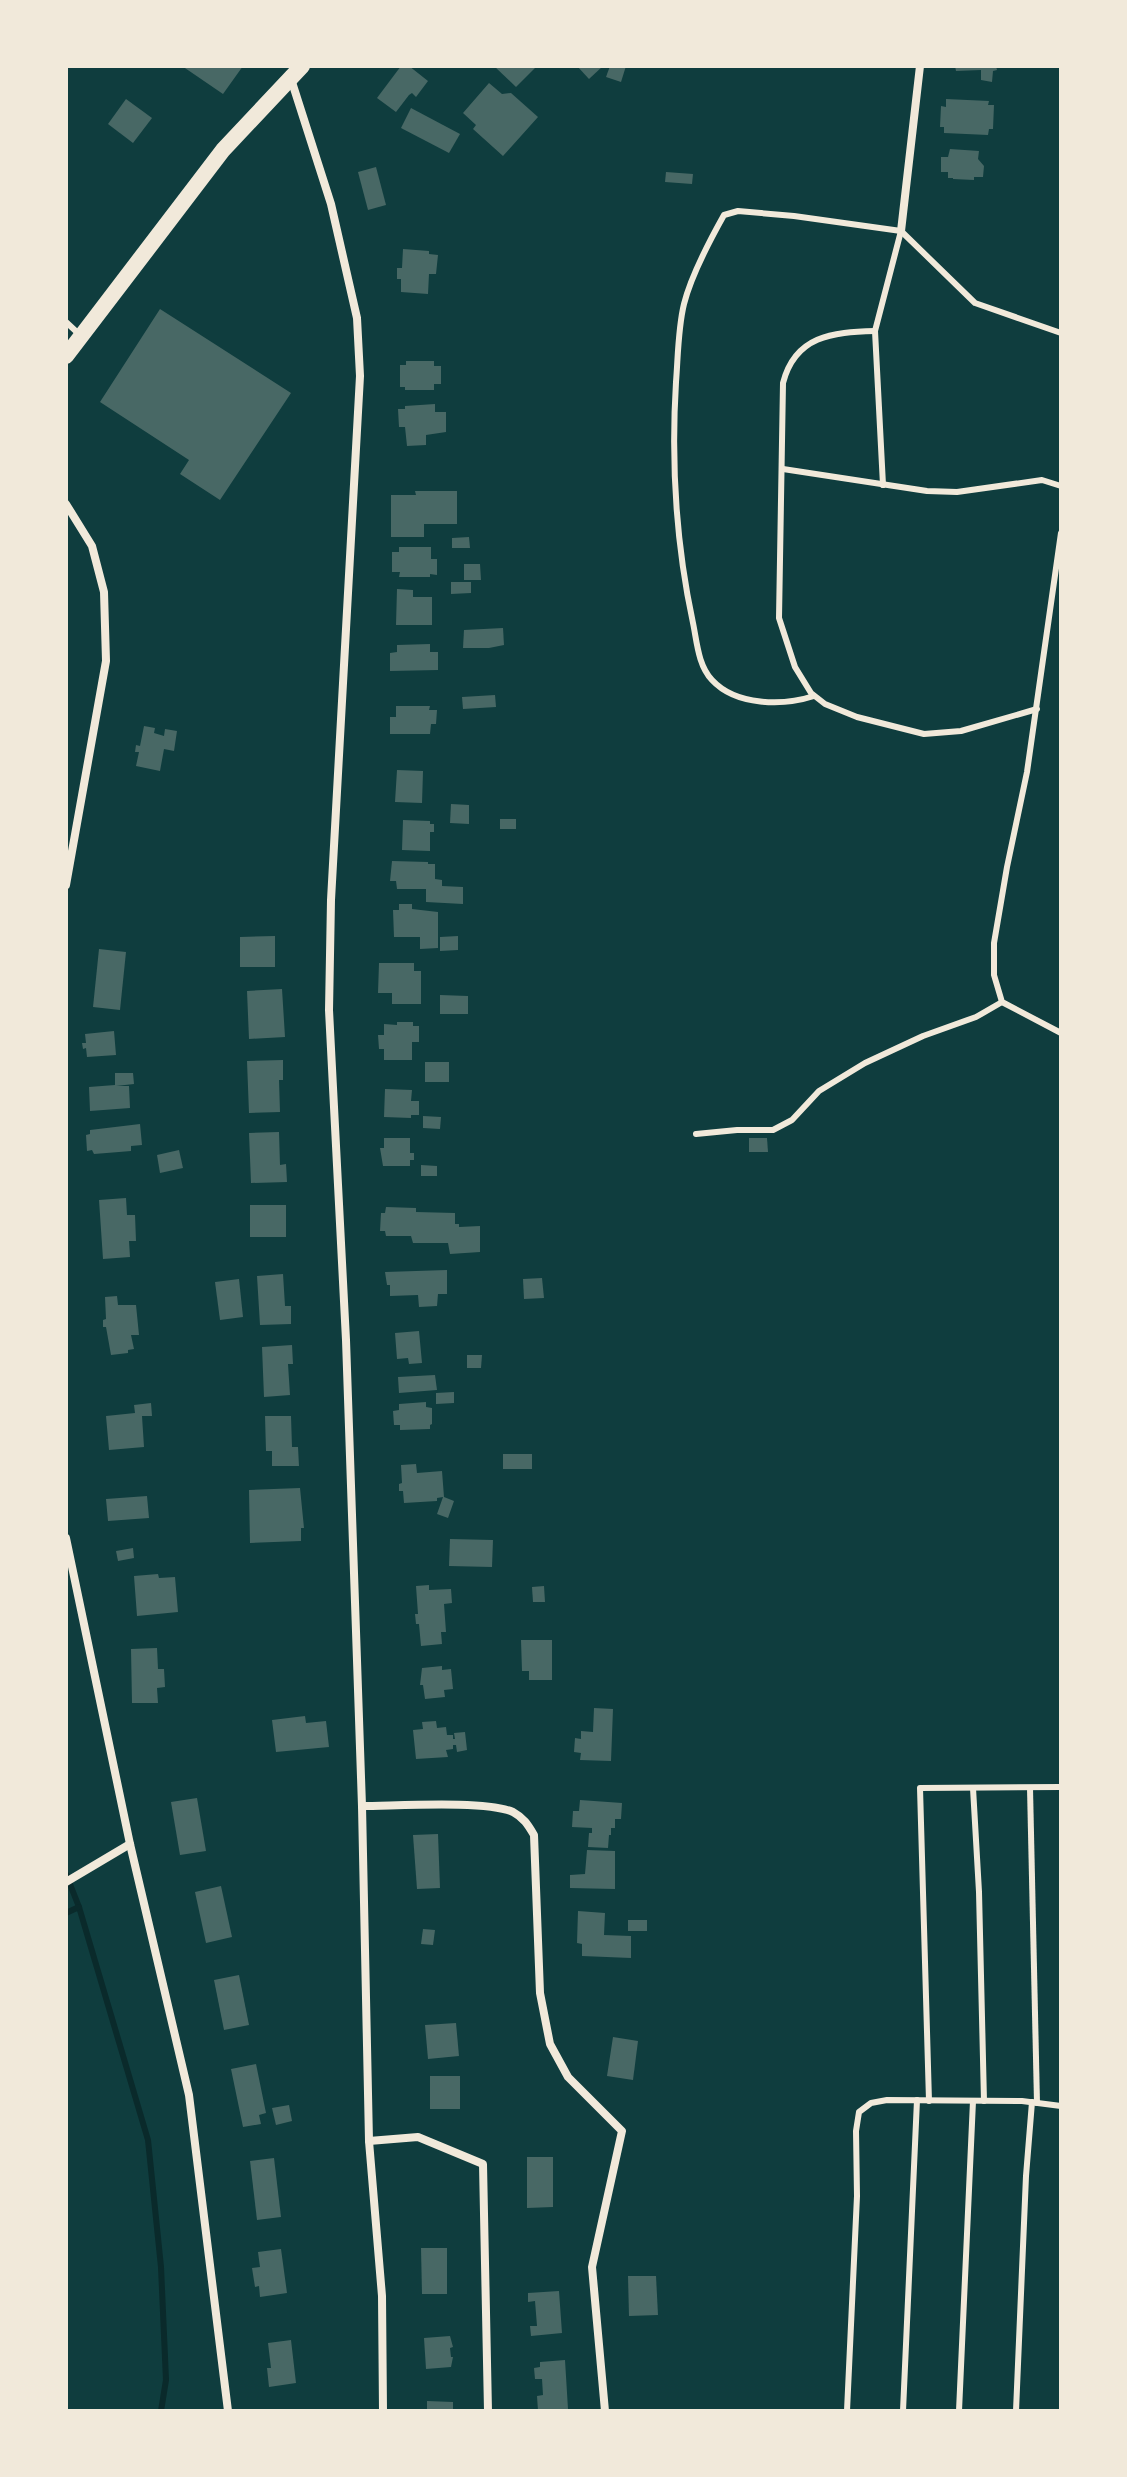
<svg xmlns="http://www.w3.org/2000/svg" width="1127" height="2477" font-family="'Golos Text',sans-serif">
<style>
.lines{fill:none;stroke-linecap:round;stroke-linejoin:round}
.stream{stroke:#0a2a2b;stroke-width:6}
.building{fill:#486865}
.service{stroke:#f1e9da;stroke-width:6}
.minor{stroke:#f1e9da;stroke-width:8}
.secondary{stroke:#f1e9da;stroke-width:16}
</style>
<rect width="100%" height="100%" fill="#0f3d3e"/>
<g class="lines">
<g class="stream">
<polyline points="66,1874 79,1907 148,2140 161,2267 166,2380 161,2411"/>
<polyline points="66,1913 79,1907"/>
</g>
</g>
<g class="building">
<polygon points="182,66 243,66 223,94"/>
<polygon points="401,66 409,66 428,81 416,97 412,93 409,95 396,112 377,98"/>
<polygon points="494,66 537,66 516,87"/>
<polygon points="577,66 603,66 589,79"/>
<polygon points="610,66 626,66 621,82 606,77"/>
<polygon points="955,66 996,66 997,70 993,71 992,82 981,80 981,70 956,71"/>
<polygon points="489,83 502,94 511,93 538,117 503,156 473,129 476,125 463,113"/>
<polygon points="126,99 152,118 133,143 108,124"/>
<polygon points="946,99 989,101 988,105 994,105 993,129 989,129 988,135 944,133 944,127 940,127 941,106 946,107"/>
<polygon points="411,108 460,134 449,153 401,128"/>
<polygon points="950,149 979,151 978,159 984,166 983,177 974,177 974,180 953,179 953,178 948,178 948,172 941,172 941,157 948,157"/>
<polygon points="376,167 386,205 368,210 358,172"/>
<polygon points="666,172 693,174 692,184 665,182"/>
<polygon points="403,249 429,251 429,254 438,255 436,274 429,274 428,294 401,292 401,279 397,279 397,268 402,268"/>
<polygon points="160,309 291,393 220,500 180,474 189,460 100,402"/>
<polygon points="406,361 434,361 434,366 441,366 441,384 434,384 434,390 405,390 405,387 400,387 400,365 406,365"/>
<polygon points="435,404 435,412 446,412 446,432 426,435 426,445 407,446 405,427 399,427 398,409 405,409 405,406"/>
<polygon points="415,491 457,491 457,524 424,524 424,537 391,537 391,495 416,495"/>
<polygon points="469,537 470,548 452,548 452,538"/>
<polygon points="399,547 431,547 431,559 437,559 437,575 430,574 430,577 399,577 400,572 392,572 392,552 399,552"/>
<polygon points="464,564 480,564 481,580 464,580"/>
<polygon points="451,582 471,582 471,593 451,594"/>
<polygon points="397,589 413,590 413,597 432,597 432,625 396,625"/>
<polygon points="503,628 504,645 489,648 463,648 464,630"/>
<polygon points="430,644 430,652 438,652 438,670 390,671 390,653 397,652 397,645"/>
<polygon points="495,695 496,707 463,709 462,697"/>
<polygon points="396,706 430,706 429,710 437,710 436,724 431,724 430,734 390,734 390,717 396,717"/>
<polygon points="144,726 155,728 154,733 164,736 165,729 177,731 174,751 164,749 160,771 136,766 139,752 135,752 136,745 140,746"/>
<polygon points="397,770 423,771 422,803 395,802"/>
<polygon points="451,804 469,805 469,824 450,823"/>
<rect x="500" y="819" width="16" height="10"/>
<polygon points="403,820 430,821 430,824 434,824 434,832 430,832 430,851 402,850"/>
<polygon points="392,861 428,862 428,864 435,864 435,879 442,880 442,886 463,887 463,904 426,902 426,889 397,889 396,881 390,881"/>
<polygon points="399,904 412,904 412,909 438,912 438,948 420,949 420,937 394,937 393,910 399,910"/>
<polygon points="275,936 275,967 240,967 240,937"/>
<polygon points="458,936 458,950 440,951 440,937"/>
<polygon points="99,949 126,952 120,1010 93,1007"/>
<polygon points="379,963 414,963 414,971 421,971 421,1004 392,1004 392,993 378,993"/>
<polygon points="282,989 285,1037 249,1039 247,991"/>
<polygon points="440,995 468,996 468,1014 440,1014"/>
<polygon points="397,1022 413,1022 413,1026 419,1026 419,1042 412,1042 412,1060 384,1060 384,1049 379,1049 378,1035 384,1035 384,1024 397,1025"/>
<polygon points="114,1031 116,1055 87,1057 86,1048 83,1049 82,1043 86,1043 85,1034"/>
<polygon points="283,1060 283,1080 279,1080 280,1112 249,1113 247,1061"/>
<rect x="425" y="1062" width="24" height="20"/>
<polygon points="115,1073 133,1073 134,1084 116,1086 129,1086 130,1108 90,1111 89,1087 115,1085"/>
<polygon points="385,1089 412,1090 411,1101 419,1101 419,1115 411,1115 411,1118 384,1117"/>
<polygon points="423,1116 441,1117 440,1129 423,1128"/>
<polygon points="140,1124 142,1145 131,1146 131,1151 119,1152 94,1154 92,1150 87,1151 86,1135 90,1134 90,1130"/>
<polygon points="279,1132 280,1165 286,1164 287,1182 251,1183 249,1133"/>
<polygon points="384,1138 410,1138 410,1153 414,1153 414,1160 410,1160 410,1166 383,1166 380,1148 384,1148"/>
<polygon points="749,1138 767,1138 768,1152 749,1152"/>
<polygon points="179,1150 183,1168 160,1173 157,1155"/>
<polygon points="421,1165 437,1166 437,1176 421,1176"/>
<polygon points="126,1198 127,1215 135,1215 136,1241 129,1241 130,1257 103,1259 99,1200"/>
<rect x="250" y="1205" width="36" height="32"/>
<polygon points="386,1207 416,1208 416,1212 455,1213 455,1224 459,1224 459,1227 480,1226 480,1252 450,1254 448,1243 413,1243 411,1236 386,1236 385,1231 380,1231 381,1213 385,1213"/>
<polygon points="447,1270 447,1294 438,1294 437,1306 419,1307 418,1295 390,1296 390,1285 387,1285 385,1272"/>
<polygon points="283,1274 285,1306 291,1306 291,1324 260,1325 257,1276"/>
<polygon points="542,1278 544,1298 524,1299 523,1279"/>
<polygon points="239,1279 243,1317 220,1320 215,1282"/>
<polygon points="117,1296 118,1305 136,1305 139,1335 131,1335 134,1349 128,1350 128,1353 111,1355 106,1327 103,1327 103,1320 106,1319 105,1297"/>
<polygon points="419,1331 422,1363 409,1364 408,1358 397,1359 395,1333"/>
<polygon points="292,1345 293,1364 288,1364 290,1395 264,1397 262,1347"/>
<polygon points="467,1355 482,1355 481,1368 467,1368"/>
<polygon points="435,1375 437,1390 399,1393 398,1377"/>
<polygon points="454,1392 454,1403 436,1404 436,1393"/>
<polygon points="426,1402 426,1407 432,1408 432,1424 430,1425 430,1429 400,1430 400,1425 394,1425 393,1411 399,1410 399,1404"/>
<polygon points="151,1403 152,1416 142,1416 144,1447 109,1450 106,1416 135,1413 134,1405"/>
<polygon points="265,1416 291,1416 292,1447 298,1447 299,1466 272,1466 272,1451 266,1451"/>
<rect x="503" y="1454" width="29" height="15"/>
<polygon points="416,1464 417,1473 442,1471 444,1497 454,1501 448,1518 437,1514 443,1497 437,1498 437,1501 404,1503 403,1491 399,1491 399,1484 402,1483 401,1465"/>
<polygon points="300,1488 304,1528 301,1528 301,1541 250,1543 249,1490"/>
<polygon points="147,1496 149,1518 108,1521 106,1499"/>
<polygon points="450,1539 493,1540 492,1567 449,1566"/>
<polygon points="133,1548 134,1558 118,1561 116,1551"/>
<polygon points="158,1574 159,1578 175,1577 178,1612 137,1616 134,1576"/>
<polygon points="429,1585 429,1590 451,1589 452,1603 444,1604 446,1632 441,1632 442,1644 421,1646 419,1624 416,1624 415,1614 418,1614 416,1586"/>
<polygon points="544,1586 545,1602 533,1602 532,1587"/>
<polygon points="521,1640 552,1640 552,1680 529,1680 529,1671 522,1671"/>
<polygon points="157,1648 158,1669 164,1669 165,1687 157,1688 158,1703 132,1703 131,1649"/>
<polygon points="442,1666 442,1670 451,1669 453,1689 444,1690 445,1697 425,1699 423,1685 420,1685 422,1668"/>
<polygon points="594,1708 613,1709 611,1761 580,1760 581,1753 574,1752 575,1738 581,1739 581,1731 593,1732"/>
<polygon points="305,1716 306,1723 326,1721 329,1747 276,1752 272,1720"/>
<polygon points="436,1721 437,1728 446,1727 447,1735 453,1735 453,1739 455,1739 454,1733 465,1732 467,1750 457,1752 456,1745 453,1745 453,1749 446,1750 448,1757 416,1759 413,1730 423,1729 422,1722"/>
<polygon points="197,1798 206,1851 180,1855 171,1802"/>
<polygon points="580,1800 622,1803 621,1819 615,1819 615,1828 611,1828 611,1835 609,1835 608,1848 588,1847 589,1833 592,1833 592,1828 572,1827 573,1811 579,1811"/>
<polygon points="438,1834 440,1888 417,1889 413,1835"/>
<polygon points="587,1850 615,1851 615,1889 570,1888 570,1875 585,1874"/>
<polygon points="221,1886 232,1937 206,1943 195,1892"/>
<polygon points="578,1911 605,1913 604,1935 631,1936 631,1958 582,1956 582,1944 577,1943"/>
<rect x="628" y="1920" width="19" height="11"/>
<polygon points="423,1929 435,1930 433,1945 421,1944"/>
<polygon points="239,1975 249,2025 224,2030 214,1980"/>
<polygon points="456,2023 459,2056 428,2059 425,2025"/>
<polygon points="613,2037 638,2041 633,2080 607,2076"/>
<polygon points="256,2064 266,2113 259,2115 261,2124 243,2127 231,2069"/>
<rect x="430" y="2076" width="30" height="33"/>
<polygon points="289,2105 292,2121 276,2125 272,2108"/>
<polygon points="527,2157 553,2157 553,2207 527,2208"/>
<polygon points="274,2158 281,2217 257,2220 250,2161"/>
<polygon points="421,2248 447,2248 447,2294 422,2294"/>
<polygon points="281,2249 287,2293 260,2297 259,2286 255,2287 252,2268 260,2267 258,2252"/>
<polygon points="628,2276 656,2276 658,2315 629,2316"/>
<polygon points="559,2291 562,2333 531,2336 530,2326 537,2326 535,2301 528,2302 528,2293"/>
<polygon points="450,2336 453,2347 450,2348 451,2357 453,2357 451,2367 426,2369 424,2338"/>
<polygon points="291,2340 296,2383 269,2387 267,2368 271,2368 268,2343"/>
<polygon points="565,2360 568,2409 538,2411 537,2396 543,2395 542,2379 535,2379 534,2368 540,2367 540,2362"/>
<polygon points="427,2401 453,2402 453,2411 427,2411"/>
</g>
<g class="lines">
<g class="service">
<polyline points="66,322 80,335"/>
<path d="M 875,331 C 832,332 795,336 783,383 L 779,618 L 795,667 L 811,693 L 825,704 L 857,717 L 924,734 L 961,731 L 1037,709"/>
<polyline points="783,469 927,491 957,492 1042,480 1061,486"/>
<polyline points="883,485 875,331 901,231"/>
<polyline points="1061,533 1027,772 1007,867 994,943 994,975 1002,1002 1061,1033"/>
<path d="M 814,696 C 783,706 736,706 712,680 C 698,665 697,642 693,623 C 676,544 671,463 676,382 C 678,357 678,328 684,304 C 691,276 710,240 724,215 L 738,211 L 794,216 L 901,231 L 975,303 L 1061,333"/>
<polyline points="696,1134 737,1130 773,1130 792,1120 819,1091 865,1063 923,1036 976,1017 1002,1002"/>
<polyline points="973,1788 979,1892 984,2101"/>
<polyline points="1030,1788 1037,2103"/>
<polyline points="929,2101 920,1788 1061,1787"/>
<polyline points="847,2411 857,2196 856,2131 859,2112 871,2103 887,2100 1022,2101 1061,2106"/>
<polyline points="903,2411 917,2100"/>
<polyline points="959,2411 973,2101"/>
<polyline points="1016,2411 1026,2176 1032,2102"/>
</g>
<g class="minor">
<polyline points="291,79 331,204 357,318 360,376 331,900 329,1010 346,1340 362,1806 369,2141 382,2296 383,2411"/>
<polyline points="901,231 920,66"/>
<polyline points="66,504 92,546 104,592 106,661 66,885"/>
<polyline points="66,1538 130,1844 189,2095 228,2411"/>
<path d="M 362,1806 C 395,1806 486,1800 513,1812 C 524,1818 528,1825 534,1835 L 540,1993 L 550,2044 L 568,2077 L 622,2131 L 592,2267 L 605,2411"/>
<polyline points="66,1882 130,1844"/>
<polyline points="369,2141 418,2137 483,2164 488,2411"/>
</g>
<polyline class="secondary" points="66,356 223,150 302,66"/>
</g>
<rect width="1127" height="2477" fill="none" stroke="#f1e9da" stroke-width="136"/>
</svg>
